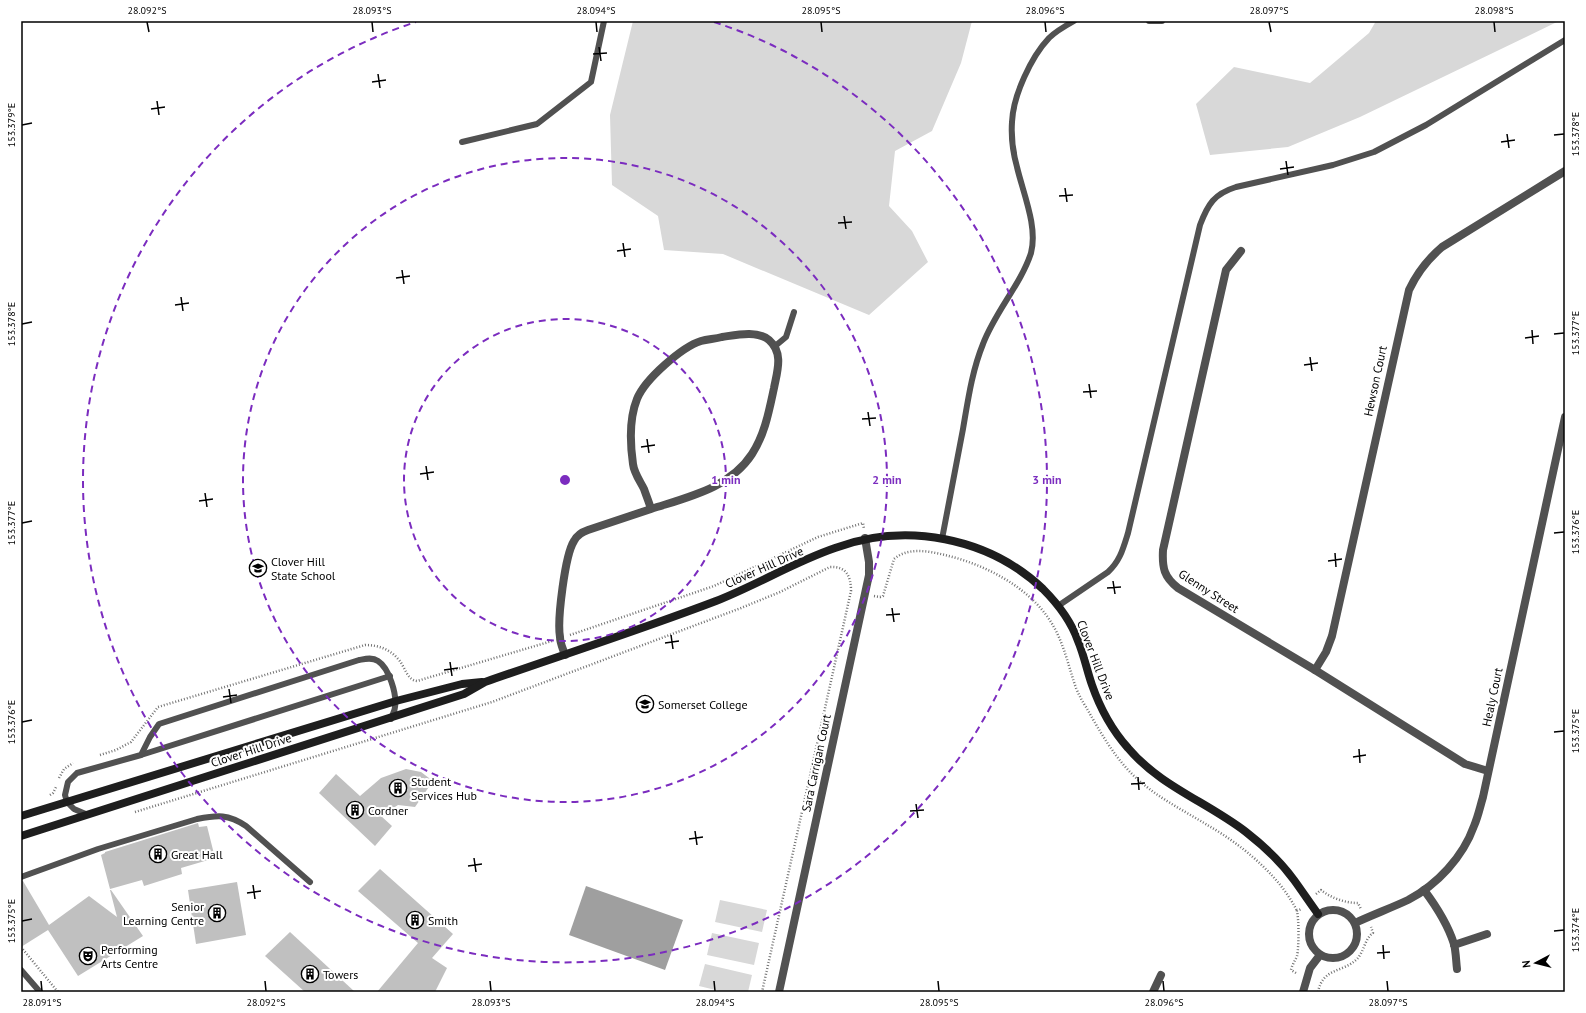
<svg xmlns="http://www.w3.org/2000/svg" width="1586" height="1013" font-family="'PT Sans',sans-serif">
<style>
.green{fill:#d8d8d8}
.water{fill:#9f9f9f}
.building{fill:#c0c0c0}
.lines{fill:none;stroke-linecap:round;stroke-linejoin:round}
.path{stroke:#737373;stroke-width:2.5;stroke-dasharray:1 2;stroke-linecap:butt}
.lane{stroke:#515151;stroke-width:6}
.street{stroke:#515151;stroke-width:8}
.secondary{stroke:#1e1e1e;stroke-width:8}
.ticks{fill:none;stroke:#000;stroke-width:1.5}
.ring{fill:none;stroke:#7b2cbf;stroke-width:2;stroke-dasharray:7 5}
.labels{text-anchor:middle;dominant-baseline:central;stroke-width:4;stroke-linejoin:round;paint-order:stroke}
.street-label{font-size:12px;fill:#000;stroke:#fff}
.poi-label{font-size:12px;fill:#000;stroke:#fff;text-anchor:start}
.centre{fill:#7b2cbf;stroke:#fff;stroke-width:2}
.ring-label{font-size:12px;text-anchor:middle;font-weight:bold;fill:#7b2cbf;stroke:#fff;stroke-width:4;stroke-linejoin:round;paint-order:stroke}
.neatline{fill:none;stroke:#000;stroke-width:1.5}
.ticks-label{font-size:10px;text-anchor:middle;fill:#000}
</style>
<rect width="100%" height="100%" fill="#fff"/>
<g class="green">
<polygon points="633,21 972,21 961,63 932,131 895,151 889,206 912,231 928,262 869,315 723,254 664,250 658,216 612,185 610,115"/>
<polygon points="1376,21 1559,21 1360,117 1288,147 1210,155 1196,104 1234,67 1310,83 1369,33"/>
<polygon points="720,900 767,910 762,932 715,922"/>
<polygon points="712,933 759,943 754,965 707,955"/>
<polygon points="705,964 752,975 748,992 724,992 699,986"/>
</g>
<polygon class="water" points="586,886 683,920 665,970 569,935"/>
<g class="building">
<polygon points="406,769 421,772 433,781 415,807 398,805 381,816 392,826 375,846 319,793 336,774 360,796 381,778"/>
<polygon points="198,823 199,827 207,826 215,858 181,868 182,874 144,886 142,880 110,889 101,855 105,853 105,852"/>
<polygon points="380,869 453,934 432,958 447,968 435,992 377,992 418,943 358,891"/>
<polygon points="21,881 23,881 49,925 89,896 117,917 110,890 111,890 143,936 78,976 48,930 21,947"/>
<polygon points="237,882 246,935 196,944 188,890"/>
<polygon points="290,932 355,992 305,992 265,956"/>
</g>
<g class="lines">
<g class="path">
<path d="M 874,596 L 880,597 L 883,596 L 894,559 C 908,547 928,551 945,555 C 987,565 1034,589 1055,629 C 1065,648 1069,668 1076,688 C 1079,695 1082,701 1086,707 C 1099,730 1113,755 1132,774 C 1154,796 1183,810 1209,826 C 1242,845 1280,876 1297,911"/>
<polyline points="570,635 714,586 818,537 863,523 864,529"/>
<path d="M 100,755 L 116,750 L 131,742 L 158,707 L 365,645 C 378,645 390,649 399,660 C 405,667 407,680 417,681 L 552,641"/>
<polyline points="59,778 64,769 73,763"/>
<polyline points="50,795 53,793 56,787"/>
<path d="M 135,812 L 492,702 L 741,608 L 780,592 L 830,567 C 846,566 851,576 851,591 L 762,992"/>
<path d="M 1316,894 L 1321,890 C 1331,898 1345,903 1358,903 L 1361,909"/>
<polyline points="21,947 58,992"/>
<path d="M 1296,973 L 1291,970 C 1292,965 1295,961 1297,956 C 1299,946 1299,921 1297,911 L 1301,909"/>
<path d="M 1318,992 C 1323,967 1343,973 1357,959 C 1364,952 1365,938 1373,933 L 1371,927"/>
</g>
<g class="lane">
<polyline points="1149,21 1162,21"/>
<polyline points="462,142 537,124 591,82 604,21"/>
<polyline points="774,347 786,337 794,312"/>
<path d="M 942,539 C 949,502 956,465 963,429 C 968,400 972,371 983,344 C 995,312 1021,284 1031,253 C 1038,227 1023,193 1017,167 C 1013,153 1011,137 1012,122 C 1013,96 1031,57 1049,38 C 1056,31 1065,26 1074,21"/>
<path d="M 1058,606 L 1108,572 C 1120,561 1123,549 1128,533 L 1200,225 C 1208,204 1214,194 1236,187 L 1333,165 L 1374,152 L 1426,125 L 1565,40"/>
<polyline points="141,755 390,676"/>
<path d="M 88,815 L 74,809 L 67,802 L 65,795 L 68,782 L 77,773 L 141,755 L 150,737 L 159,724 L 359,660 C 365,659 372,657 378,661 C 389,668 397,694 395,707 C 395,711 392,715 391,719"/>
<path d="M 21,877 L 98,849 L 197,819 C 218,815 228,814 246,826 L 310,882"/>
<polyline points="21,970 40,992"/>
</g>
<g class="street">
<path d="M 1241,251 L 1226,270 L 1163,550 C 1162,568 1164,577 1178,588 L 1315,670 L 1465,764 L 1488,771"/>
<path d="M 565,655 C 563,649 560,643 560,637 C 557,620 565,555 574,541 C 577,535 582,532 588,530 C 609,523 630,516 651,509 C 688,497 730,488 752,454 C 765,434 769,411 774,388 C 777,372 784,353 769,340 C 757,330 736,335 722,337 C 715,339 708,339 701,341 C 682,347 645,379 637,399 C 629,419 630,443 633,464 C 634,473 640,481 644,489 C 646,495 649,502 651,509"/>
<path d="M 1315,670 L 1326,652 L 1332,636 L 1409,290 C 1417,273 1428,259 1442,247 L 1565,171"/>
<path d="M 1424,890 C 1436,906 1448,925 1454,944 C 1456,952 1456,961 1457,969"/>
<circle cx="1333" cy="934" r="24"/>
<path d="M 1355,923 C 1372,915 1391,908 1408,900 C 1437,885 1463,857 1474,826 C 1478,817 1480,807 1483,797 L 1565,417"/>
<polyline points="1454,945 1487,934"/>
<polyline points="779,992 869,575 869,562 865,538"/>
<polyline points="1153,992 1161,975"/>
<polyline points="1303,992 1310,968 1320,955"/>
</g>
<g class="secondary">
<polyline points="21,816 396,701 462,684 482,682"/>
<path d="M 21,836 L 464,694 L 485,682 C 562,655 640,630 716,601 C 757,585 794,562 835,548 C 906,522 988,537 1043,589 C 1058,604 1071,621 1078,641 C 1084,655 1087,671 1092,685 C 1100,708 1112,730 1128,748 C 1160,786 1207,802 1246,832 C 1264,846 1281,862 1294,880 C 1302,891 1310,903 1318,914"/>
</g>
</g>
<path class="ticks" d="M 147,22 L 149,32M 372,22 L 373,32M 596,22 L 597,32M 821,22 L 822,32M 1045,22 L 1046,32M 1269,22 L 1271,32M 1494,22 L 1495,32M 599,47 L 601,61M 593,54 L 607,53M 378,74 L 380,88M 372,82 L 386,80M 157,101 L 159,115M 151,109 L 165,107M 22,125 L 32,123M 1507,134 L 1509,148M 1554,135 L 1564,134M 1501,142 L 1515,140M 1286,161 L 1288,175M 1280,169 L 1294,167M 1065,188 L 1067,202M 1059,196 L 1073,195M 844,216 L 846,229M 838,223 L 852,222M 623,243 L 625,257M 617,251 L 631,249M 402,270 L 404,284M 396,278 L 410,276M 181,297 L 183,311M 175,305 L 189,303M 22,324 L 32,322M 1532,330 L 1533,344M 1554,334 L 1564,333M 1525,338 L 1539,336M 1310,357 L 1312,371M 1304,365 L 1318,363M 1089,384 L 1091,398M 1083,392 L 1097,391M 868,412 L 870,426M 862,419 L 876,418M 647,439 L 649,453M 641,447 L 655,445M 426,466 L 428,480M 420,474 L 434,472M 205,493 L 207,507M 199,501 L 213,499M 22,523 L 32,521M 1554,533 L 1564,532M 1335,553 L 1336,567M 1328,561 L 1342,559M 1113,581 L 1115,594M 1107,588 L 1121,587M 892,608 L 894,622M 886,615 L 900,614M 671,635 L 673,649M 665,643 L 679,641M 450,662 L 452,676M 444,670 L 458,668M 229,689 L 231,703M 223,697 L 237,695M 22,722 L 32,720M 1554,732 L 1564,731M 1359,749 L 1360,763M 1353,757 L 1366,755M 1138,777 L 1139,790M 1131,784 L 1145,783M 916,804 L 918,818M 910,811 L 924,810M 695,831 L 697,845M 689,839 L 703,837M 474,858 L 476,872M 468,866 L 482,864M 253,885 L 255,899M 247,893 L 261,891M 22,921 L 32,919M 1554,931 L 1564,930M 1383,945 L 1384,959M 1377,953 L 1390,952M 41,981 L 42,991M 265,981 L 266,991M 490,981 L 491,991M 714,981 L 715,991M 938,981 L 939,991M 1163,981 L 1164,991M 1387,981 L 1388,991"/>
<g class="ring">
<circle cx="565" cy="480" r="161"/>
<circle cx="565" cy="480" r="322"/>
<path d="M714 22A482 482 0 1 1 416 22"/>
</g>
<defs>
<symbol id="school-ring" viewBox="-11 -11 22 22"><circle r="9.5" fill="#fff" stroke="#000" stroke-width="1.5"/><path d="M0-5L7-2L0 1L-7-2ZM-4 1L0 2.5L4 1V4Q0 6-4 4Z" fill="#000"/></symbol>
<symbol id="building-ring" viewBox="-11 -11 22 22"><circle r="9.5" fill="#fff" stroke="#000" stroke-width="1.5"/><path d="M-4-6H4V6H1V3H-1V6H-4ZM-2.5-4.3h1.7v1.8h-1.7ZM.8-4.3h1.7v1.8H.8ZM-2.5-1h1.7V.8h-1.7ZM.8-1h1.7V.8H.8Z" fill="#000"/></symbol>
<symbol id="theatre-ring" viewBox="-11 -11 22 22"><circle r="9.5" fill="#fff" stroke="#000" stroke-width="1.5"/><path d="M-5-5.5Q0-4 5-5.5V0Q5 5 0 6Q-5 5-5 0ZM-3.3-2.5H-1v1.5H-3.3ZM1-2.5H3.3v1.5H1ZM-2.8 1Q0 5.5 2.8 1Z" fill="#000"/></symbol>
</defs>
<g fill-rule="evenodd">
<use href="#school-ring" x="248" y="558" width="20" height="20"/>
<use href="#school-ring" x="635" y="694" width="20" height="20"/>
<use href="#building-ring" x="388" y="778" width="20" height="20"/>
<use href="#building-ring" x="345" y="800" width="20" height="20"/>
<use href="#building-ring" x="148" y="844" width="20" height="20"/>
<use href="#building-ring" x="207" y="903" width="20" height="20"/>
<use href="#building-ring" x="405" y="910" width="20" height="20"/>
<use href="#theatre-ring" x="78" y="946" width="20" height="20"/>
<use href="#building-ring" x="300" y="964" width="20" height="20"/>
</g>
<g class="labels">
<g class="street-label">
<text transform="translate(1375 381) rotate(-78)">Hewson Court</text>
<text transform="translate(764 567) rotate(-24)">Clover Hill Drive</text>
<text transform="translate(1209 591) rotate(33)">Glenny Street</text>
<text transform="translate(1096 660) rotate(69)">Clover Hill Drive</text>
<text transform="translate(1492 697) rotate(-78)">Healy Court</text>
<text transform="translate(251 750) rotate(-18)">Clover Hill Drive</text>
<text transform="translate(816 763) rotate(-78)">Sara Carrigan Court</text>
</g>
<g class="poi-label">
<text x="271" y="561">Clover Hill<tspan x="271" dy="14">State School</tspan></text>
<text x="658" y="704">Somerset College</text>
<text x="411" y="781">Student<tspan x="411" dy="14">Services Hub</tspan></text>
<text x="368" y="810">Cordner</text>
<text x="171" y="854">Great Hall</text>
<text x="204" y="906" text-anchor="end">Senior<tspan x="204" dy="14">Learning Centre</tspan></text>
<text x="428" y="920">Smith</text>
<text x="101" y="949">Performing<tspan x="101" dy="14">Arts Centre</tspan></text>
<text x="323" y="974">Towers</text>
</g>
</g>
<circle cx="565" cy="480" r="6" class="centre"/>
<g class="ring-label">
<text x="726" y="484">1 min</text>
<text x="887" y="484">2 min</text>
<text x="1047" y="484">3 min</text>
</g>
<rect width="1586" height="1013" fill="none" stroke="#ffffff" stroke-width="44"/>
<g transform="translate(1536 963) rotate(263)" stroke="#ffffff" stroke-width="3" paint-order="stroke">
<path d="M0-3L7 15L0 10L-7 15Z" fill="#000000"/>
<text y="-6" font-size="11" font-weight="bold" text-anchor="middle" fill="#000000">N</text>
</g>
<rect x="22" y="22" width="1542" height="969" class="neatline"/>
<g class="ticks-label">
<text x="147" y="14">28.092°S</text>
<text x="372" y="14">28.093°S</text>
<text x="596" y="14">28.094°S</text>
<text x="821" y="14">28.095°S</text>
<text x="1045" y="14">28.096°S</text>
<text x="1269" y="14">28.097°S</text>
<text x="1494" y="14">28.098°S</text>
<text transform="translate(11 125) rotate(-90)" y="4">153.379°E</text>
<text transform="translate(1575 134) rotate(-90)" y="4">153.378°E</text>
<text transform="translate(11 324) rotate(-90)" y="4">153.378°E</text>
<text transform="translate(1575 333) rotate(-90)" y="4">153.377°E</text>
<text transform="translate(11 523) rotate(-90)" y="4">153.377°E</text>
<text transform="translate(1575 532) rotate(-90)" y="4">153.376°E</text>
<text transform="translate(11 722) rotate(-90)" y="4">153.376°E</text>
<text transform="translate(1575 731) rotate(-90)" y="4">153.375°E</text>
<text transform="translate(11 921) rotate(-90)" y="4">153.375°E</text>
<text transform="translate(1575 930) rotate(-90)" y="4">153.374°E</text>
<text x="42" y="1006">28.091°S</text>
<text x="266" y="1006">28.092°S</text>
<text x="491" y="1006">28.093°S</text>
<text x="715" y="1006">28.094°S</text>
<text x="939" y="1006">28.095°S</text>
<text x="1164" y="1006">28.096°S</text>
<text x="1388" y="1006">28.097°S</text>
</g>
</svg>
